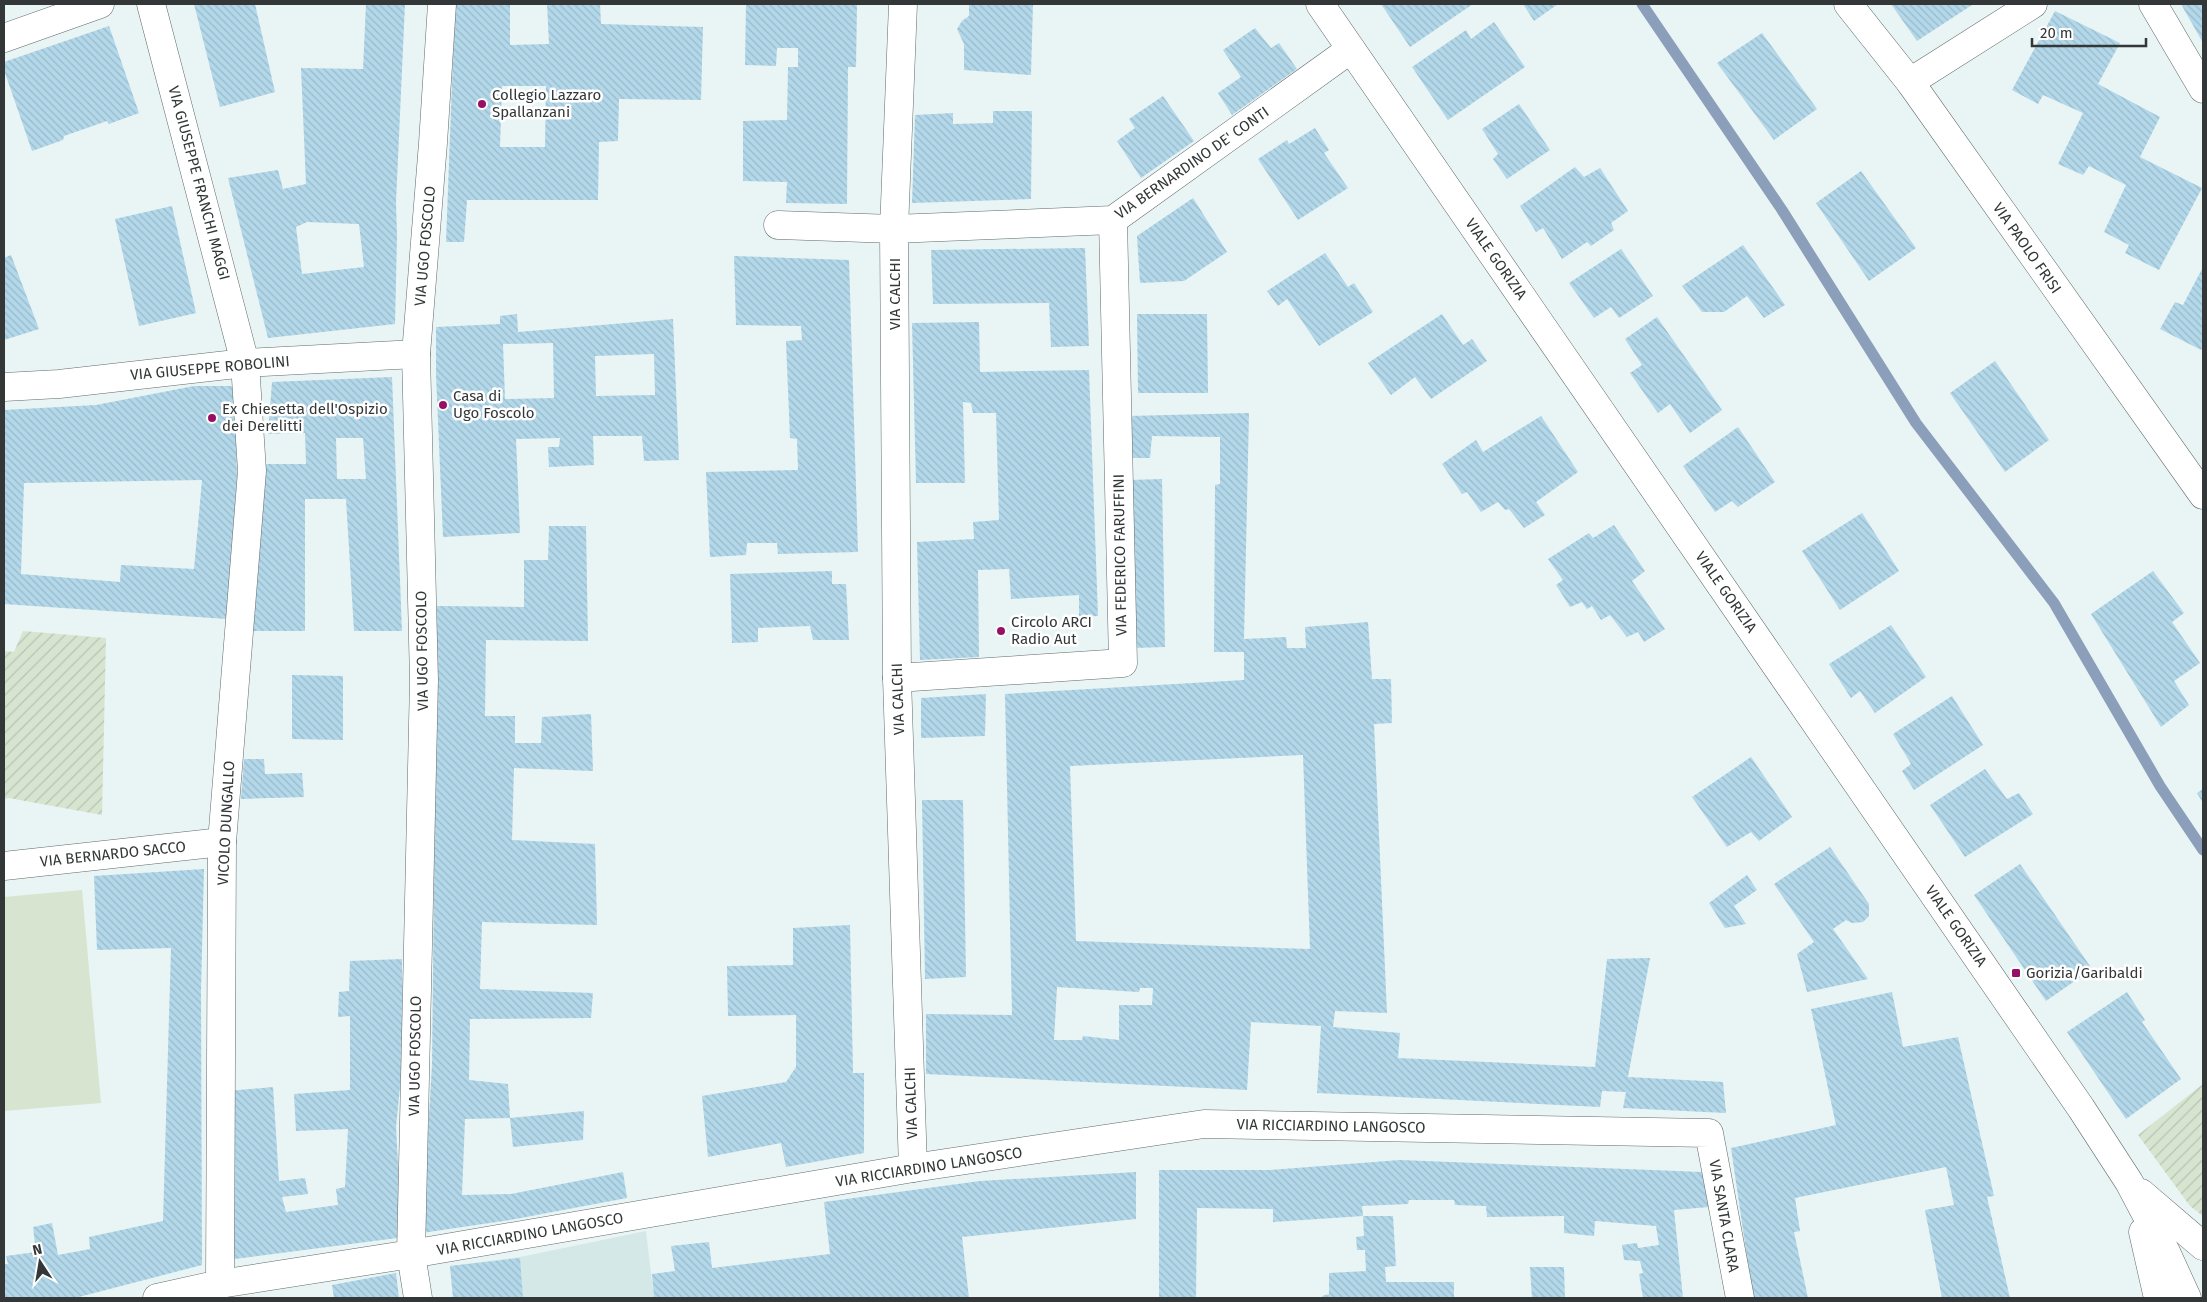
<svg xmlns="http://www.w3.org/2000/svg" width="2207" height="1302" font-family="'Fira Sans',sans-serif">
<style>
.built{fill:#d4e8e8}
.garden{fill:url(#garden-furrows)}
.pitch{fill:#d6e4d0}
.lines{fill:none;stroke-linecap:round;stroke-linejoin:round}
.stream{stroke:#8b9eba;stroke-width:11}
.building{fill:url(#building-back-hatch);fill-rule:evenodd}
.minor-casing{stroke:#626a6a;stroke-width:29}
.minor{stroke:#fff;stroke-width:28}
.poi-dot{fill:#971066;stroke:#fff;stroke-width:2}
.labels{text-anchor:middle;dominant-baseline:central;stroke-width:5;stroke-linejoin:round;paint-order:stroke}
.poi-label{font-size:15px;fill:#333737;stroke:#fff;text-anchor:start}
.street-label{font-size:15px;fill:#333737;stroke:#fff}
</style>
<defs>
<pattern id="garden-furrows" width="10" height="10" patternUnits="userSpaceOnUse" patternTransform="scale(1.25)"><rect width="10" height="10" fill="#d6e4d0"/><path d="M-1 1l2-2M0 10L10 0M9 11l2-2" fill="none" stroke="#b8c4b3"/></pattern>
<pattern id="building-back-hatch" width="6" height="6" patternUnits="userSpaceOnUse" patternTransform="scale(1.25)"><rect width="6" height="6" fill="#b2d8ea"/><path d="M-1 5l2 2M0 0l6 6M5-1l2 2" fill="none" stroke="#9abac9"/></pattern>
</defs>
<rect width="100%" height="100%" fill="#e9f4f4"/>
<polygon class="built" points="646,1231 654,1298 453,1298 450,1266 520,1257"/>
<g class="garden">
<polygon points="23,631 106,638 102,815 9,798 4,799 4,651 14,652"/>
<polygon points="2203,1084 2203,1216 2190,1206 2138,1135"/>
</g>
<polygon class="pitch" points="82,890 101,1103 4,1111 4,897"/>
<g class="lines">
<polyline class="stream" points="1642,4 1782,210 1916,423 2054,603 2160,786 2203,850"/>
</g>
<g class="building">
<polygon points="194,4 255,4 275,92 220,107"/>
<path d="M 366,4 L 405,4 L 396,202 L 397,236 L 395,324 L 268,338 L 228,178 L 278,170 L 283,189 L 306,184 L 301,68 L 363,69 ZM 307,222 L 359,224 L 364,267 L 302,274 L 296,227 Z"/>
<path d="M 455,4 L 510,4 L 510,45 L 549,44 L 547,4 L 600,4 L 601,24 L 703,27 L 701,100 L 619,99 L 618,141 L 599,142 L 598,200 L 467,200 L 464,242 L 446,242 ZM 502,86 L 546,86 L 545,147 L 500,147 Z"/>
<polygon points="746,4 857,4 856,67 848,67 847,204 786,203 787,182 743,181 743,121 787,120 788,67 798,67 798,48 777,48 776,66 745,65"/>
<polygon points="969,4 1033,4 1031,75 964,70 964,44 957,29 962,21 969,16"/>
<polygon points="1381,4 1473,4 1410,47"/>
<polygon points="1523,4 1558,4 1534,21"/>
<polygon points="1891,4 1971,4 1972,5 1917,41"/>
<polygon points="2181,4 2203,4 2203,43"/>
<polygon points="2055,11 2120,43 2098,84 2160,117 2140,157 2202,188 2159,270 2125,253 2129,245 2104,232 2126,185 2089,166 2083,175 2058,164 2083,113 2043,95 2038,104 2012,90"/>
<polygon points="1494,22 1525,67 1448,120 1412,67 1466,30 1471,39"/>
<polygon points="109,26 139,113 109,124 107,121 64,136 63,140 32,151 4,70 4,62"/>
<polygon points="1255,28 1271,48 1279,43 1297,69 1232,115 1218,93 1241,77 1223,50"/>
<polygon points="1762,33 1817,109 1774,140 1717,63"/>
<polygon points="1163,96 1194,141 1141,178 1117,141 1135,128 1129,119"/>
<polygon points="1519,104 1550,150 1507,179 1493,159 1498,154 1482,129"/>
<polygon points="993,111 1032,111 1031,199 912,203 915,115 953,113 953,124 993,123"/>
<polygon points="1315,128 1329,150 1324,153 1348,188 1298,220 1258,159 1287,140 1289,144"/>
<polygon points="1575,167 1584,177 1600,168 1628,211 1611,223 1614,230 1591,246 1587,242 1562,259 1543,228 1536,232 1520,206"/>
<polygon points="1861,171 1916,248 1869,281 1816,203"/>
<polygon points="1193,198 1227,252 1184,281 1140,283 1137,236"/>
<polygon points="172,206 196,313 139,326 115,219"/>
<polygon points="1743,245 1785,305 1764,318 1747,296 1724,312 1702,312 1682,286"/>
<polygon points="1085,248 1089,346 1051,347 1049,303 933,304 931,250"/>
<polygon points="1621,249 1653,296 1619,318 1611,307 1594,318 1569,283"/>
<polygon points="1325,253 1348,287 1354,283 1373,312 1319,346 1287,299 1278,306 1267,291"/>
<polygon points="11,255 39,329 4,340 4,258"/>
<polygon points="734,256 849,260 858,552 778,554 777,543 747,543 746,555 710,557 706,472 798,470 797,439 790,438 786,341 802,340 801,326 736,325"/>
<polygon points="2203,267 2203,347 2201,350 2160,329 2175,302 2183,305"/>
<path d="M 517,314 L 518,332 L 673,319 L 679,460 L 644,461 L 642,436 L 593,436 L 594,465 L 549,467 L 548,447 L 559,447 L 560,438 L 516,439 L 520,533 L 443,537 L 436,375 L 436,327 L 500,324 L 500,316 ZM 553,343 L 554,398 L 505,399 L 503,344 ZM 654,354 L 655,395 L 596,396 L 595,356 Z"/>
<polygon points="1137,314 1207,314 1208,393 1138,393"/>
<polygon points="1442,314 1463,345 1472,339 1487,361 1431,399 1415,377 1391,395 1368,363"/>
<polygon points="1657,317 1722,410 1690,433 1670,404 1658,413 1630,373 1642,365 1625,339"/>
<polygon points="979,322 980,372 1089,370 1098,616 1079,617 1079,595 1011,599 1009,569 978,570 979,657 920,660 917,542 974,539 973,522 999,520 996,413 973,413 971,403 963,402 965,483 916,483 912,323"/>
<polygon points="1995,361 2049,440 2005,472 1950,393"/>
<path d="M 392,377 L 402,631 L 354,631 L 346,499 L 305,499 L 305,631 L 253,631 L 264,464 L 306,464 L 305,433 L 268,434 L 272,382 ZM 336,438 L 363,438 L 366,479 L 337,479 Z"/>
<path d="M 194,386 L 235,386 L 237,478 L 227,619 L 4,604 L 4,410 L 96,405 ZM 202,480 L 194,569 L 121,565 L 120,582 L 21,574 L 24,483 Z"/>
<path d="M 1249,413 L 1244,639 L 1286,637 L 1287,648 L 1306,648 L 1305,627 L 1368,622 L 1372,679 L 1391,679 L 1392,723 L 1374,724 L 1387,1013 L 1335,1011 L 1333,1027 L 1400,1033 L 1398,1058 L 1595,1067 L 1607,959 L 1650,958 L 1628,1077 L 1723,1082 L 1726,1113 L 1623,1108 L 1626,1092 L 1602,1091 L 1600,1107 L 1317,1093 L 1321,1026 L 1251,1022 L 1247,1090 L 926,1074 L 926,1014 L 1012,1015 L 1005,694 L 1244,680 L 1244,652 L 1214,652 L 1215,485 L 1220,484 L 1220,437 L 1152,436 L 1150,458 L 1129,458 L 1128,416 ZM 1303,755 L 1310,949 L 1076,941 L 1070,766 ZM 1057,987 L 1139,992 L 1140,988 L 1153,988 L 1152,1005 L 1119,1005 L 1119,1040 L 1083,1036 L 1082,1040 L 1054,1040 Z"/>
<polygon points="1541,416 1578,472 1536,502 1545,515 1524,528 1509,509 1505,510 1498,502 1481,512 1467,492 1462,494 1442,464 1476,440 1483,452"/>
<polygon points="1738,427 1775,482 1738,507 1732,501 1715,512 1683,466"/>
<polygon points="1162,479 1165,647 1135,648 1130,480"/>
<polygon points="1862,513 1899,571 1840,610 1802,551"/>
<polygon points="1614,525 1645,571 1632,581 1665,629 1644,642 1638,632 1627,637 1610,615 1601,620 1592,606 1587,609 1582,602 1570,607 1556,585 1563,580 1548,559 1589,533 1593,538"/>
<polygon points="549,526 586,526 588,641 486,640 485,716 515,716 515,743 541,743 542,717 591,714 593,771 514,768 512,840 595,844 597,925 482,922 480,989 593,993 591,1018 470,1019 469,1080 508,1084 510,1118 465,1119 462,1195 511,1194 623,1172 627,1198 510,1220 422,1233 432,1065 437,606 524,607 524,560 548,560"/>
<polygon points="832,571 832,584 846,584 849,640 813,640 810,626 758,628 758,642 732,643 730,574"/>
<polygon points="2153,571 2184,613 2172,622 2200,663 2174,681 2189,705 2161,727 2091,614"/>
<polygon points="1891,625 1926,677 1875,713 1860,691 1851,698 1829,664"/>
<polygon points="292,675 343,676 343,740 292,739"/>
<polygon points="986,694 985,736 921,738 921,698"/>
<polygon points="1952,696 1983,745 1914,790 1902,771 1911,764 1893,734"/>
<polygon points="1751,757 1792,817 1759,841 1751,832 1727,847 1692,797"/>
<polygon points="244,759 264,759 265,774 302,773 304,797 241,799"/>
<polygon points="1985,769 2007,799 2019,793 2033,814 1965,857 1930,805"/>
<polygon points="2203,789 2203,803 2197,793"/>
<polygon points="922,800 963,800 966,977 925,979"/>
<polygon points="1830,847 1869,904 1869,916 1863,922 1852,923 1846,920 1833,929 1868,979 1807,992 1797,954 1814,942 1774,884"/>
<polygon points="2020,864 2092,969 2046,1001 1974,895"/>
<polygon points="204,869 201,991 202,1265 75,1298 4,1298 4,1264 8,1264 6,1256 36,1252 33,1227 52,1223 58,1255 90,1249 89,1237 163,1221 171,948 97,950 94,876"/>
<polygon points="1747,875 1757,890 1734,906 1746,924 1725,928 1709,903"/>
<polygon points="850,925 853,1073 864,1073 864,1153 786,1167 781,1143 708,1157 702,1096 786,1082 796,1067 796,1015 728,1016 727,966 793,965 793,928"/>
<polygon points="402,959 403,1057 396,1127 399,1182 397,1238 235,1259 232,1240 227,1091 273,1087 279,1181 305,1178 308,1194 282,1197 286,1212 338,1205 336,1189 345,1187 348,1129 296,1131 294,1094 350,1090 350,1016 338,1017 339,992 349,991 350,961"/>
<polygon points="1892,992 1903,1047 1958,1037 1994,1196 1987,1197 2010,1298 1942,1298 1925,1210 1954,1205 1946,1167 1795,1198 1800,1231 1794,1232 1808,1298 1753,1298 1731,1148 1836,1125 1811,1009"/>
<polygon points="2127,992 2145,1020 2142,1022 2181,1079 2126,1119 2067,1032"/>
<polygon points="584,1111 583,1140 513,1147 510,1118"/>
<polygon points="1400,1160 1702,1172 1709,1207 1674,1210 1683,1298 1643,1298 1639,1274 1643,1273 1640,1261 1624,1260 1622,1245 1637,1243 1638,1248 1659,1245 1656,1226 1595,1221 1594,1236 1564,1233 1564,1216 1487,1217 1486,1206 1455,1205 1454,1200 1409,1200 1408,1204 1362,1206 1363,1216 1273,1222 1273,1209 1197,1208 1196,1298 1159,1298 1159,1170 1270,1170"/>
<polygon points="1136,1172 1136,1219 962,1237 969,1298 654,1298 652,1274 675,1271 671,1246 709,1242 712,1268 830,1254 824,1202 980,1181"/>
<polygon points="1363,1216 1393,1216 1396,1266 1385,1267 1386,1282 1454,1282 1454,1298 1322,1298 1322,1296 1329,1294 1329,1273 1366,1271 1365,1250 1357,1250 1356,1237 1364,1236"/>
<polygon points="520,1258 523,1298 453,1298 450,1266"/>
<polygon points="1530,1267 1564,1267 1565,1298 1532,1298"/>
<polygon points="396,1273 399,1298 334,1298 332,1285"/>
</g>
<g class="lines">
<defs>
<g id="minor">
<polyline points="151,4 245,363 252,471 222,842 220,1284"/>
<polyline points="903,4 894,229 897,678 913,1168"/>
<polyline points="1320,4 2081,1108 2129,1182 2166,1252 2187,1298"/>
<polyline points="1848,4 1910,82 2203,495"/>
<polyline points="2153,4 2203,89"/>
<polyline points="4,38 100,4"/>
<polyline points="1910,82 2033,4"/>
<polyline points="778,225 894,229 1113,220 1351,49"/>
<polyline points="4,387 59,384 245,363 416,354"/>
<polyline points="897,678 1123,663 1113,220"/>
<polyline points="4,866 222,842"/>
<polyline points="2141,1193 2203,1246"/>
<polyline points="2143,1232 2158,1298"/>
<polyline points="157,1298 220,1284 411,1254 913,1168 1204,1124 1709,1133 1740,1298"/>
<polyline points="418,1298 411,1254 424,680 416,354 433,143 442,4"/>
</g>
</defs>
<use href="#minor" class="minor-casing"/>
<use href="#minor" class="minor"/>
</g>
<g class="poi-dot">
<circle cx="482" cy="104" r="5"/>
<circle cx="443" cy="405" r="5"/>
<circle cx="212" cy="418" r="5"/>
<circle cx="1001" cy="631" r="5"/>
<rect x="2011" y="968" width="10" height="10" rx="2.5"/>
</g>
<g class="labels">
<g class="poi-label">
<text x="492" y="95">Collegio Lazzaro<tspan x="492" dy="17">Spallanzani</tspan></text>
<text x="453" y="396">Casa di<tspan x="453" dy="17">Ugo Foscolo</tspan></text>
<text x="222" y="409">Ex Chiesetta dell'Ospizio<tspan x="222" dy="17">dei Derelitti</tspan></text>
<text x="1011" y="622">Circolo ARCI<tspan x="1011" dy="17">Radio Aut</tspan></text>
<text x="2026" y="973">Gorizia/Garibaldi</text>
</g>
<g class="street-label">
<text transform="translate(1192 163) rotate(-35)">VIA BERNARDINO DE' CONTI</text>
<text transform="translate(199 183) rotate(75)">VIA GIUSEPPE FRANCHI MAGGI</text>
<text transform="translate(425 246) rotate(-85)">VIA UGO FOSCOLO</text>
<text transform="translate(2027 248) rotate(55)">VIA PAOLO FRISI</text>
<text transform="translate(1496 259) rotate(55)">VIALE GORIZIA</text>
<text transform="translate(895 294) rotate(-90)">VIA CALCHI</text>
<text transform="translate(210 368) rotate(-5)">VIA GIUSEPPE ROBOLINI</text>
<text transform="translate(1120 555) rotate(-91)">VIA FEDERICO FARUFFINI</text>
<text transform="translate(1726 592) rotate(55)">VIALE GORIZIA</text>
<text transform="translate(422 651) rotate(-91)">VIA UGO FOSCOLO</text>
<text transform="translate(898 699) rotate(-92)">VIA CALCHI</text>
<text transform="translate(226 823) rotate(-87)">VICOLO DUNGALLO</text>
<text transform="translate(113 854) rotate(-6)">VIA BERNARDO SACCO</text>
<text transform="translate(1956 926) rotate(55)">VIALE GORIZIA</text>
<text transform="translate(415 1056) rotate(-89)">VIA UGO FOSCOLO</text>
<text transform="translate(911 1103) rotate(-92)">VIA CALCHI</text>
<text transform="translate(1331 1126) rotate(1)">VIA RICCIARDINO LANGOSCO</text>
<text transform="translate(929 1167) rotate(-9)">VIA RICCIARDINO LANGOSCO</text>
<text transform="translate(1724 1216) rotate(80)">VIA SANTA CLARA</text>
<text transform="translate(530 1234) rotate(-10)">VIA RICCIARDINO LANGOSCO</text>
</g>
</g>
<rect width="2207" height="1302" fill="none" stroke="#333737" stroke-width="10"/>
<g transform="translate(40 1262) rotate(348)" stroke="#ffffff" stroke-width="4" paint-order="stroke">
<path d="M0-4L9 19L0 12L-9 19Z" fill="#333737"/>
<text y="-8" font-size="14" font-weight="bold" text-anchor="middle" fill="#333737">N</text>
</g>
<path d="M2032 38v8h114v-8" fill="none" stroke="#333737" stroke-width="2.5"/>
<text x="2040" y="38" font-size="15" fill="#333737" stroke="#ffffff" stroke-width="4" paint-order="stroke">20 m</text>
</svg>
